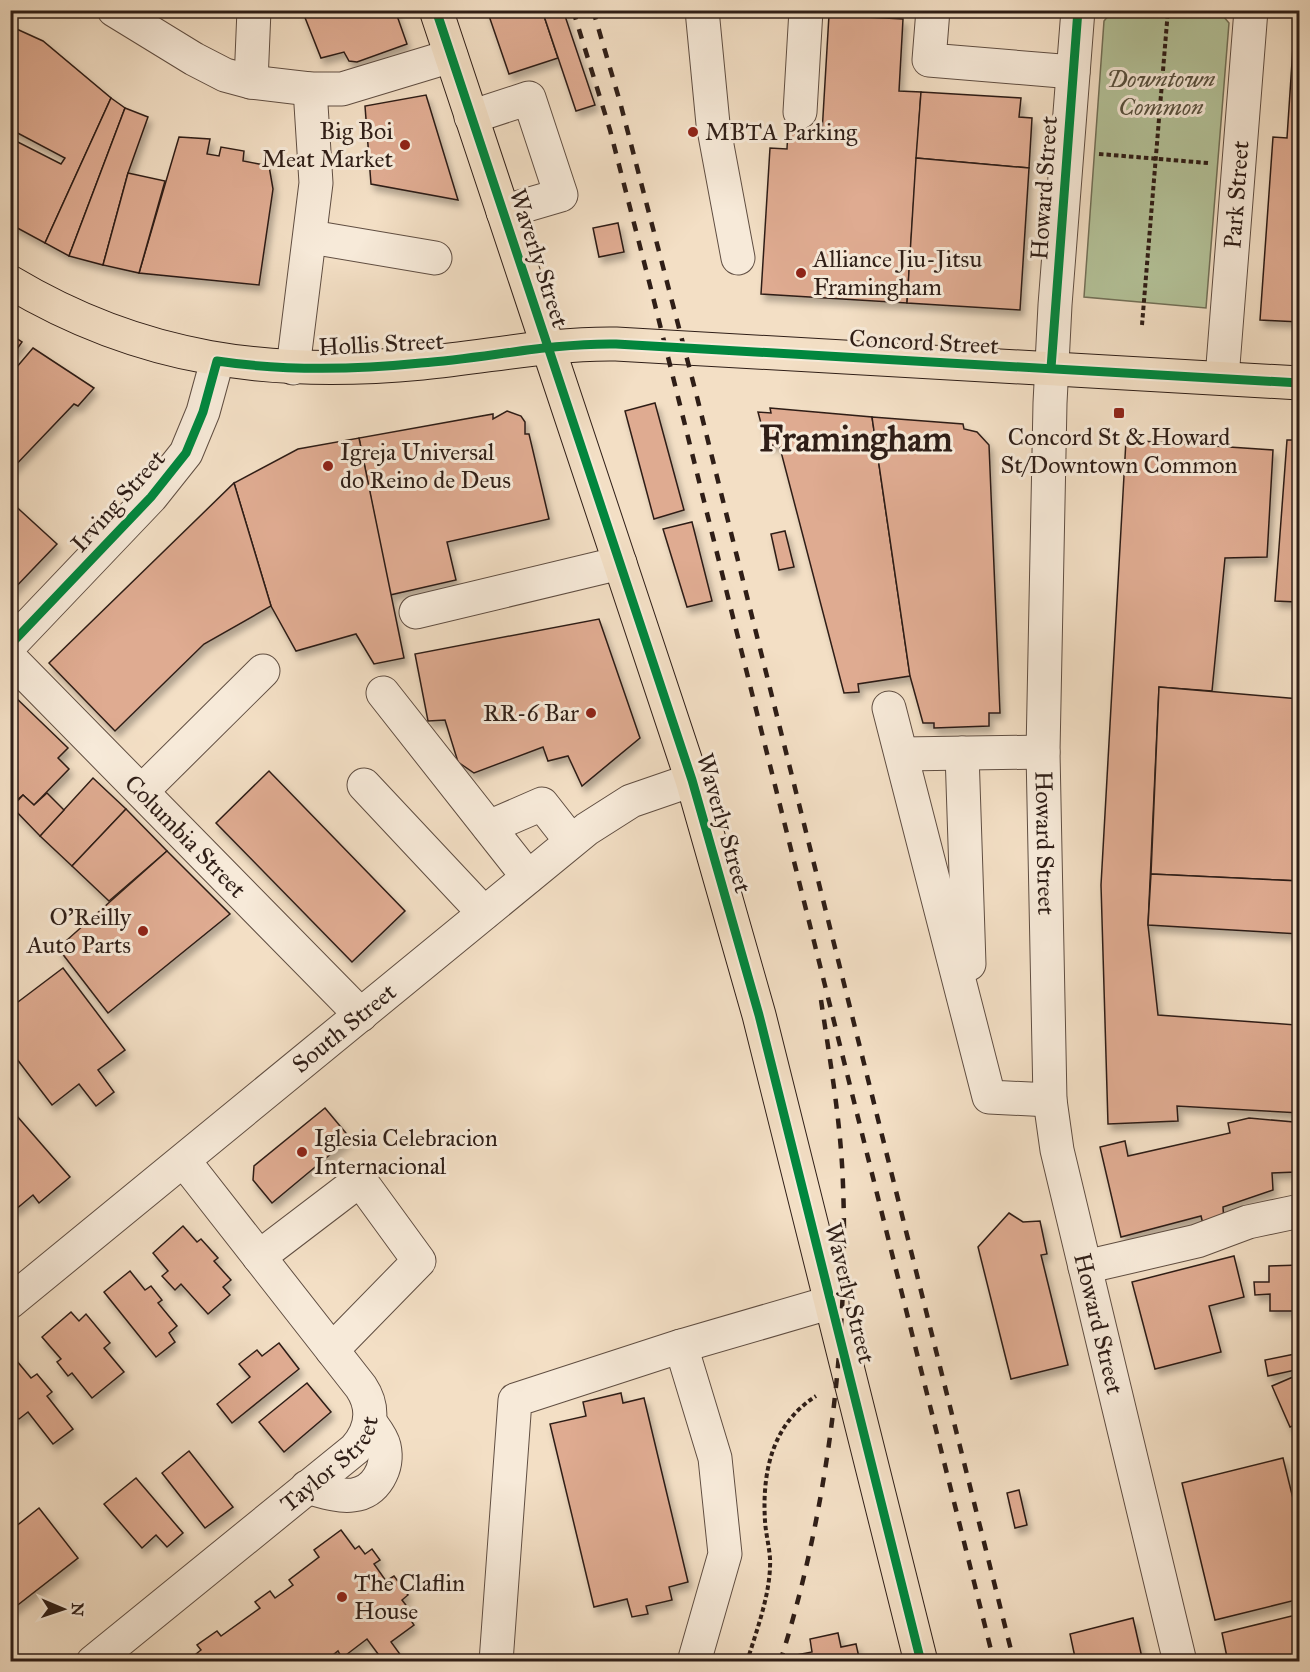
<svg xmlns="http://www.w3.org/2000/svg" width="1310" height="1672" font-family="'IM FELL Great Primer',serif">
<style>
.green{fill:#b4c39a;stroke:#727058;stroke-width:1.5}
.building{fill:#dfab91;stroke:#2f1e17;stroke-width:1.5;filter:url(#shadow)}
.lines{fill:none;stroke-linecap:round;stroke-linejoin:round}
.minor-casing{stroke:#604e42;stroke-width:35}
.major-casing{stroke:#2f1e17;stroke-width:35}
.path{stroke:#2f1e17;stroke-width:4;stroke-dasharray:4.5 3;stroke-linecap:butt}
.minor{stroke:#f7ead9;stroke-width:33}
.major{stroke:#f3dfc5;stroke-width:33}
.rail{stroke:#2f1e17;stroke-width:4.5;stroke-dasharray:10 10;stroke-linecap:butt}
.cycleway-casing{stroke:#f7ead9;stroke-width:13}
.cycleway{stroke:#00873e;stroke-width:9}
.poi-dot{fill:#8f2418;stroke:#f7ead9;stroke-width:2}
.labels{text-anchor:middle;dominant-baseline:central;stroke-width:6;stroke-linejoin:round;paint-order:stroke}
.park-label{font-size:24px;font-style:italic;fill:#57503e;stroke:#f7ead9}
.poi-label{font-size:24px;fill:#2f1e17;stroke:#f7ead9;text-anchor:start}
.street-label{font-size:24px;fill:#2f1e17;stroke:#f7ead9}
.town-label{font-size:36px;font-weight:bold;fill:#2f1e17;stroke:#f7ead9}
</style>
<defs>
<filter id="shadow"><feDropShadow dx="3.5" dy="6" stdDeviation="3" flood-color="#0004"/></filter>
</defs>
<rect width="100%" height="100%" fill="#f3dfc5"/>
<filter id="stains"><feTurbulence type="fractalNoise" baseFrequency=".00333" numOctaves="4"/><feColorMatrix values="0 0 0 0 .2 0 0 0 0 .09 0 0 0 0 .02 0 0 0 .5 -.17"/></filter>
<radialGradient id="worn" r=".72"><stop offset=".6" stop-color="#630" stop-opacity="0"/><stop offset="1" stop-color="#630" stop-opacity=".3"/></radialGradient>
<polygon class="green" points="1113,10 1219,11 1229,23 1206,308 1084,297 1104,21"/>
<g class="building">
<polygon points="302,10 395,10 407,44 357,62 349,61 344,52 321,58"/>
<polygon points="487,10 542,10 558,58 509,74"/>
<polygon points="542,10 563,10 595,105 576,111"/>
<polygon points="829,15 903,19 899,91 921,92 907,303 761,294 770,148 787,149 788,130 822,133"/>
<polygon points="10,26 43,41 111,98 45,243 10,224 10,138 61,164 65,158 10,129"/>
<polygon points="1294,32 1300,33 1300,322 1260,320 1273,137 1287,138"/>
<polygon points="921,92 1021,98 1019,117 1032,118 1029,168 916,158"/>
<polygon points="426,95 458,200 371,184 365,106"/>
<polygon points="111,98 125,108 69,256 45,243"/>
<polygon points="125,108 148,117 128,173 103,265 69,256"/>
<polygon points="179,137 210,139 207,154 219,156 221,147 244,151 243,161 269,166 273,189 259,285 139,273"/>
<polygon points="916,158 1029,168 1020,310 907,303"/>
<polygon points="128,173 165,181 139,273 103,265"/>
<polygon points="618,223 624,252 599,257 593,228"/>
<polygon points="10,334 22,342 10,359"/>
<polygon points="33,348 94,388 78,406 74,404 10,471 10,375"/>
<polygon points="655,403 684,510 654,519 625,411"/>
<polygon points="770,408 872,417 910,676 858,684 859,692 844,693 779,444 767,446 758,412 771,413"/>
<polygon points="507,411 521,416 525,422 525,434 529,434 549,519 447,542 456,580 390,595 359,438 493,414 493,419"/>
<polygon points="872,417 963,424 964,429 977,432 989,445 1000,713 989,713 989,726 934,728 934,723 923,723 910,676"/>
<polygon points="359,438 404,658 374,664 356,634 296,651 271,606 234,483 298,449"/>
<polygon points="1126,440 1273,450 1267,557 1225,558 1212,691 1159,687 1148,925 1158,1015 1296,1025 1300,956 1300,1113 1177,1106 1178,1121 1108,1124 1101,885"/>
<polygon points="1287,440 1300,440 1300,612 1297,611 1297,602 1275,601"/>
<polygon points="234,483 271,606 204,644 115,731 49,663"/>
<polygon points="10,501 57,544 10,593"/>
<polygon points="692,522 712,601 687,607 663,529"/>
<polygon points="785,531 794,567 779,570 771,534"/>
<polygon points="599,619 640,738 582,786 568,756 548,761 543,747 474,773 458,762 445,720 428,721 415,654"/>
<polygon points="1159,687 1300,699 1300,881 1151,874"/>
<polygon points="13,695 68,748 58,758 69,769 34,805 23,795 10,806 10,697"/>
<polygon points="269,771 405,911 352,962 216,823"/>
<polygon points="93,778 126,809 72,866 40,836"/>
<polygon points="47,793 64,810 40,836 12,807 23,795 34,805"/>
<polygon points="126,809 167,851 109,901 72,866"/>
<polygon points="167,851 230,914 108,1013 58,948"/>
<polygon points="1151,874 1300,881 1300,934 1148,925"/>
<polygon points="63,968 125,1050 98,1070 114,1092 96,1106 79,1084 52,1105 10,1050 10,1008"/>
<polygon points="10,1108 70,1177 39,1203 33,1195 15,1210 10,1204"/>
<polygon points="325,1108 350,1138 272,1203 253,1180 254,1166"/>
<polygon points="1249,1118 1294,1122 1296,1172 1272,1173 1273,1190 1223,1207 1224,1222 1204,1228 1201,1216 1121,1237 1100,1147 1125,1141 1128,1156 1230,1133 1228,1123"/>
<polygon points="1009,1213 1023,1222 1040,1221 1047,1254 1041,1255 1068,1365 1011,1379 978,1247"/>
<polygon points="183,1226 197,1242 201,1239 218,1258 214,1261 231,1280 223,1287 230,1295 208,1314 181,1284 175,1290 162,1276 168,1271 153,1253"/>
<polygon points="1234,1256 1244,1297 1209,1306 1221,1352 1155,1369 1132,1282"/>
<polygon points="1300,1265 1300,1311 1270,1311 1270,1294 1255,1295 1254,1282 1269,1282 1269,1266"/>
<polygon points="130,1271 145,1290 151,1286 162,1300 158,1303 177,1326 169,1333 175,1342 156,1357 104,1292"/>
<polygon points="71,1312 79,1321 86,1314 110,1343 104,1348 124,1372 92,1398 72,1373 68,1376 57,1362 61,1359 42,1337"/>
<polygon points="279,1343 299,1369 232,1423 217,1404 250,1377 239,1364 257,1350 262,1356"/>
<polygon points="1300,1353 1300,1369 1268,1376 1265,1360"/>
<polygon points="11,1354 31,1378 37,1374 52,1392 47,1396 73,1429 53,1444 28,1412 19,1419 10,1415"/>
<polygon points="1300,1374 1300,1423 1290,1427 1272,1386"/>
<polygon points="307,1383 331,1412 284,1452 259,1422"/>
<polygon points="621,1393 623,1403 644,1398 688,1582 669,1587 672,1600 646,1606 648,1614 632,1617 627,1599 594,1607 550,1424 586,1416 583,1402"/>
<polygon points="189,1451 233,1507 205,1528 162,1473"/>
<polygon points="1283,1458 1300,1527 1300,1599 1215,1620 1182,1483"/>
<polygon points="136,1478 183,1533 167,1547 156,1535 142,1548 104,1504"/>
<polygon points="1019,1490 1027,1525 1015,1528 1007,1493"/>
<polygon points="39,1508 78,1558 10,1611 10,1531"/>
<polygon points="341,1530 355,1549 359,1546 365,1554 372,1549 380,1560 374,1564 386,1581 394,1576 408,1595 402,1600 412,1613 408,1616 414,1625 391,1642 402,1657 395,1662 384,1662 367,1639 342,1658 338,1651 324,1662 186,1662 201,1650 197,1645 217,1631 221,1636 260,1608 255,1602 270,1591 275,1598 293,1585 289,1580 319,1557 314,1550"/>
<polygon points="1300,1614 1300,1662 1228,1662 1222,1633"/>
<polygon points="1133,1618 1143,1662 1076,1662 1070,1634"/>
<polygon points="838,1633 841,1647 856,1644 860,1662 796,1662 797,1655 812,1652 810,1639"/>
</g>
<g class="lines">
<defs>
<g id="minor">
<polyline points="114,10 194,59 225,75 251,82 310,89 342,89 451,56"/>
<polyline points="702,10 713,124 738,258"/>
<polyline points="933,10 929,60 1073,72"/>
<path id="s1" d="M 1078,10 L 1055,305 L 1050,403 L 1043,752 L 1050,1100 L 1057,1150 L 1085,1267 L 1180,1662"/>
<polyline points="251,82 254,10"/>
<polyline points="800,112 806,10"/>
<polyline points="471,117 529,98 561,195 503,212"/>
<polyline points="311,237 435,258"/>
<polyline points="293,368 316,183 310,89"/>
<path id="s2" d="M 1222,378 L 1251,10"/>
<polyline points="416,612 620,563"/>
<polyline points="10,645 151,497 186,453 203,412 217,361"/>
<path id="s3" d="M 10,658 L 361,1015"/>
<polyline points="383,693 528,877"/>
<polyline points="889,708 989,1097 1050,1100"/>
<polyline points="962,753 969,964"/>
<polyline points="902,754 1043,752"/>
<polyline points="364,785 484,913"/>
<polyline points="142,791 263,671"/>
<polyline points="489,827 542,804 571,841"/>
<polyline points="259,1257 360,1180 419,1261 332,1350"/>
<polyline points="1085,1267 1197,1241 1248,1222 1300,1211"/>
<path id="s4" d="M 10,1302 L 587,829 L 631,801 L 692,780"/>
<polyline points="681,1346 715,1458 725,1554 694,1662"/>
<path d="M 307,1487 C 322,1491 338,1497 353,1495 C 376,1492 389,1468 384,1446 C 382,1437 375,1429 370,1422"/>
<path id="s5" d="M 93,1662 L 355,1449 C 372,1430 375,1408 361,1387 L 184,1161"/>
<polyline points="496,1662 515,1400 681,1346 832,1302"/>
</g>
<g id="major">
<polyline points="436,10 692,780 759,1015 921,1662"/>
<path d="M 10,282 C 142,361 272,377 422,363 C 487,357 550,343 616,344 L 1300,383"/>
</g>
</defs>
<use href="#minor" class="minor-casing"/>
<use href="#major" class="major-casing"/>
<g class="path">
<polyline points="1099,154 1208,163"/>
<polyline points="1142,325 1168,10"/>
<path d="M 747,1662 C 756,1632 769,1598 770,1567 C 771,1552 766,1537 765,1521 C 762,1472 772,1424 816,1396"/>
</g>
<use href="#minor" class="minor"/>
<use href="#major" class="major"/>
<g class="rail">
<polyline points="573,10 610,130 652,293 994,1662"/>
<polyline points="593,10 620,102 697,397 1014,1662"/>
<path d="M 780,1662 C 827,1516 849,1338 843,1185 C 841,1123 830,1061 821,1000"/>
</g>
<defs>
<g id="cycleway">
<polyline points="436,10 692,780 759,1015 921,1662"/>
<polyline points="1051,368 1078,10"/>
<path d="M 10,645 L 151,497 L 186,453 L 203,412 L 217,361 C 284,371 353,370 421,363 C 487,358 550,343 616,344 L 1300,383"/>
</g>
</defs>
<use href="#cycleway" class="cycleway-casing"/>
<use href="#cycleway" class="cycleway"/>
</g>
<g class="poi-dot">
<circle cx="693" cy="132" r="6"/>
<circle cx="405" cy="145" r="6"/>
<circle cx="801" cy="273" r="6"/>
<rect x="1113" y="407" width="12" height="12" rx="3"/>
<circle cx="328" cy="466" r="6"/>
<circle cx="591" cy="713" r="6"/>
<circle cx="143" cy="931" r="6"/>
<circle cx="302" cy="1152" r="6"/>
<circle cx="342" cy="1597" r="6"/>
</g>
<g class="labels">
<g class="park-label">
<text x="1161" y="79">Downtown<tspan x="1161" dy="28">Common</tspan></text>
</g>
<g class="poi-label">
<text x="393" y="131" text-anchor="end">Big Boi<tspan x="393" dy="28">Meat Market</tspan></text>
<text x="705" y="132">MBTA Parking</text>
<text x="813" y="259">Alliance Jiu-Jitsu<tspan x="813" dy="28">Framingham</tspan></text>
<text x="1119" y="437" text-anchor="middle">Concord St &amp; Howard<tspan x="1119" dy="28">St/Downtown Common</tspan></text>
<text x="340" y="452">Igreja Universal<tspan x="340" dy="28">do Reino de Deus</tspan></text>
<text x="579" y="713" text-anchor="end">RR-6 Bar</text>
<text x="131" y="917" text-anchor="end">O'Reilly<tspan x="131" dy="28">Auto Parts</tspan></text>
<text x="314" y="1138">Iglesia Celebracion<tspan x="314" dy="28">Internacional</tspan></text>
<text x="354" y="1583">The Claflin<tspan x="354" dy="28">House</tspan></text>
</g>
<g class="street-label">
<text transform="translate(1044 188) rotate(-86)">Howard Street</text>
<text stroke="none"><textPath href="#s2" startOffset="184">Park Street</textPath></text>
<text transform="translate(539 258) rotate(72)">Waverly Street</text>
<text transform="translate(924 342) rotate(3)">Concord Street</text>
<text transform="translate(381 344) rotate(-3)">Hollis Street</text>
<text transform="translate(118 501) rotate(-48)">Irving Street</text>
<text transform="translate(724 823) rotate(74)">Waverly Street</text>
<text stroke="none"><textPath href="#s3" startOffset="250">Columbia Street</textPath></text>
<text stroke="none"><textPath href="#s1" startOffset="834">Howard Street</textPath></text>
<text stroke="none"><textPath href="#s4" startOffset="432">South Street</textPath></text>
<text transform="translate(850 1293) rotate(76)">Waverly Street</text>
<text stroke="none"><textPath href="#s1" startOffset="1320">Howard Street</textPath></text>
<text stroke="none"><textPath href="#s5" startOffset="310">Taylor Street</textPath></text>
</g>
<g class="town-label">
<text x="856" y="439">Framingham</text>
</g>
</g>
<rect width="1310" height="1672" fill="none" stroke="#f3dfc5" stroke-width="36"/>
<rect x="12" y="12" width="1286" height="1648" fill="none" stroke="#2f1e17" stroke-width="3"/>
<rect x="18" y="18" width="1274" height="1636" fill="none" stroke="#2f1e17" stroke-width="1.5"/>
<g transform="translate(63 1609) rotate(92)" stroke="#f7ead9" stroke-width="4.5" paint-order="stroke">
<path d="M0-4.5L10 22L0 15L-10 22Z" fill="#2f1e17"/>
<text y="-9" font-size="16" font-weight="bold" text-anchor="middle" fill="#2f1e17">N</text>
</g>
<rect width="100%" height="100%" filter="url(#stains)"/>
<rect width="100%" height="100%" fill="url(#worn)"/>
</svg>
